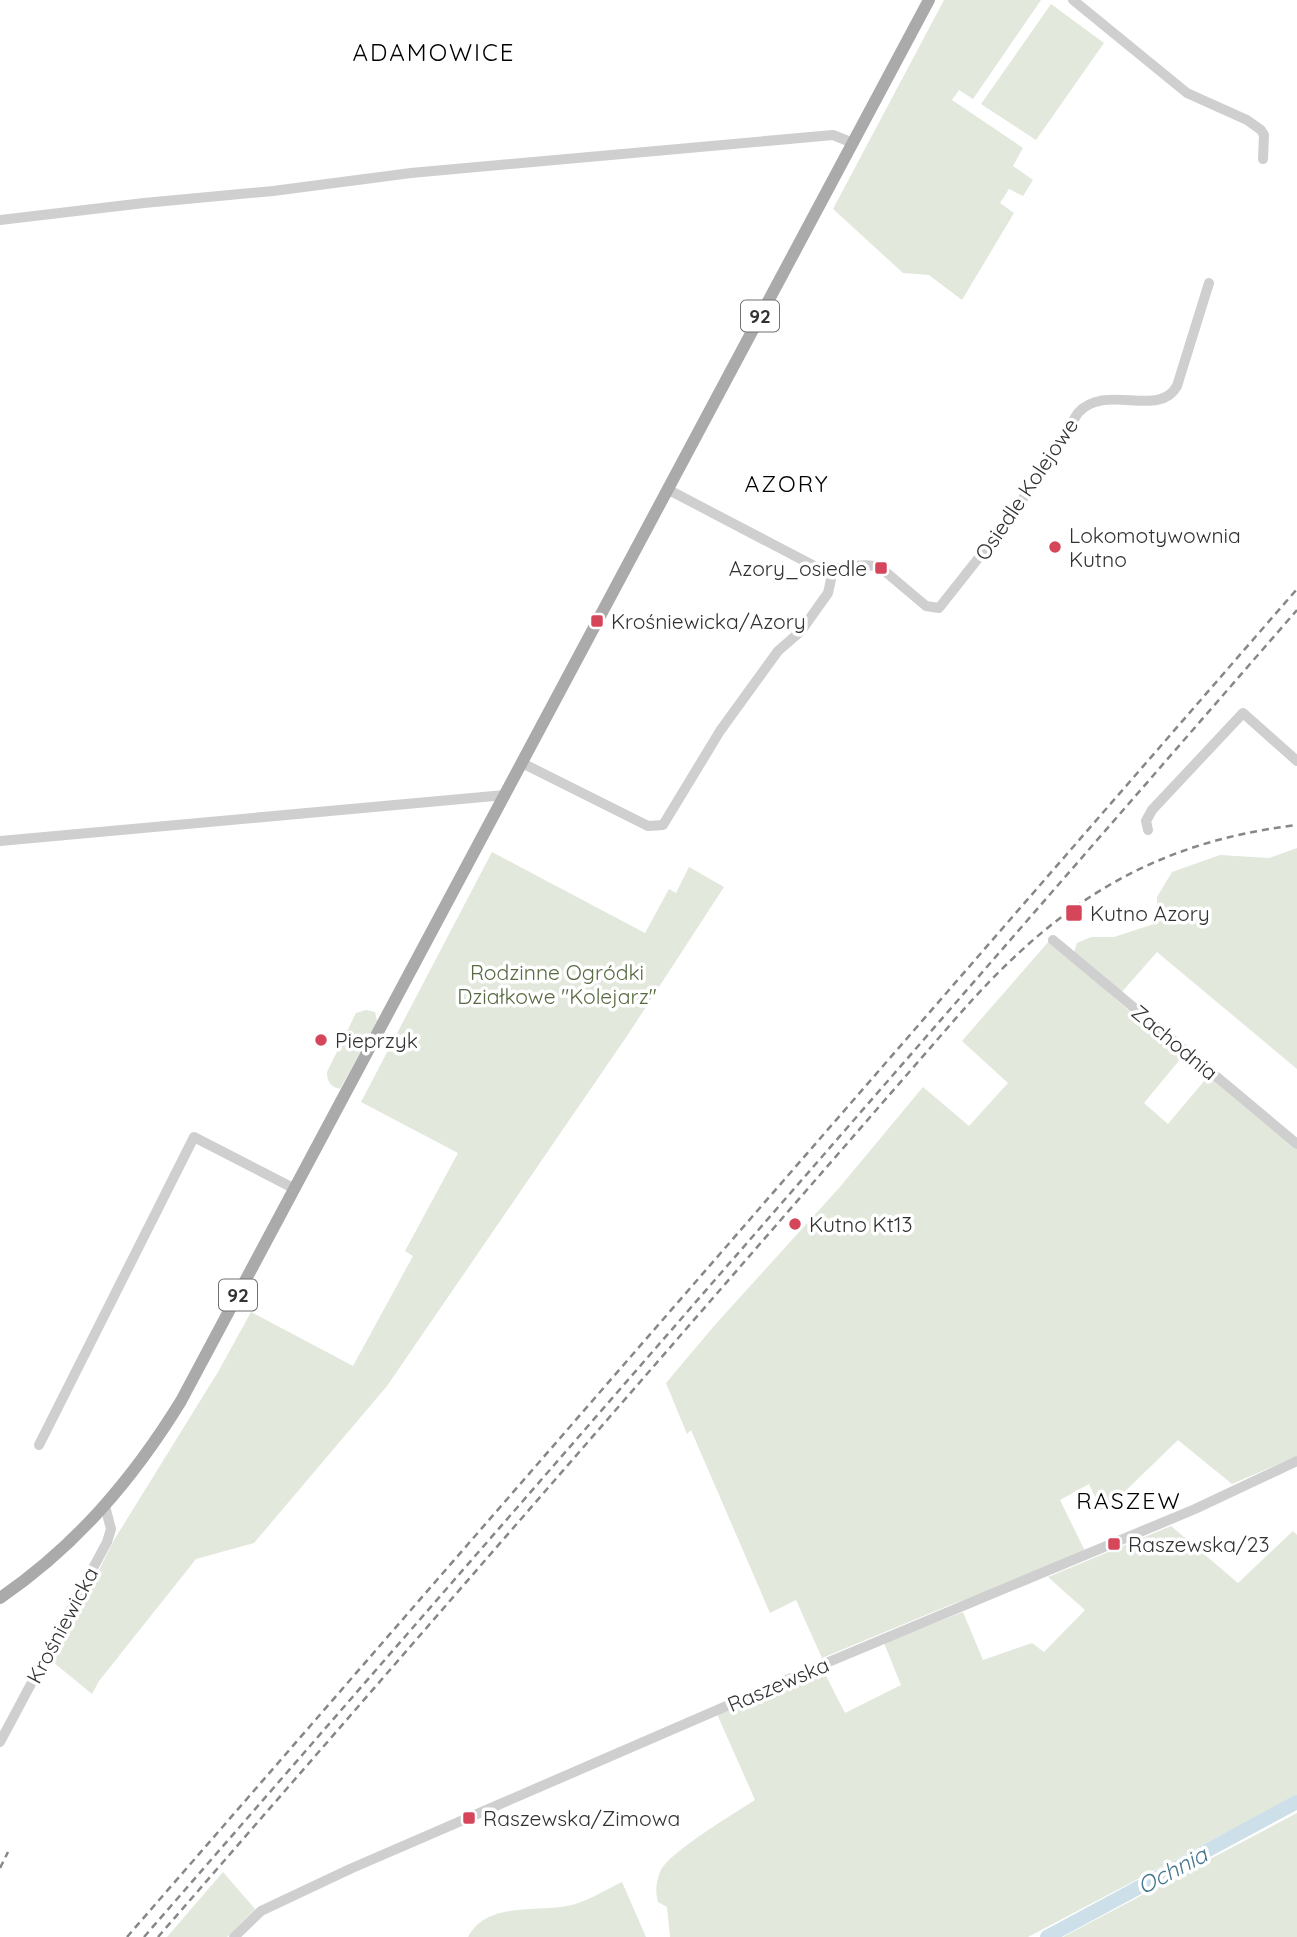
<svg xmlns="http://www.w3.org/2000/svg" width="1297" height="1937" font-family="Quicksand,sans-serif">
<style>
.green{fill:#e2e8dc}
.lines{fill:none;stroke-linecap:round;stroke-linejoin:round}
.river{stroke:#cde0e9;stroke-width:14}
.minor{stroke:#cfcfcf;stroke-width:10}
.major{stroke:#aaa;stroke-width:12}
.rail{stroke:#878787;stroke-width:2.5;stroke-dasharray:7 5;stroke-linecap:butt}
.poi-dot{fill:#d6465b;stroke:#fff;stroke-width:2.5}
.labels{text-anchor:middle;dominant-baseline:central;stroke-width:7;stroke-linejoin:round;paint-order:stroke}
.shield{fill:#fff;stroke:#707070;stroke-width:2}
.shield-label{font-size:19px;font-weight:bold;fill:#323232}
.street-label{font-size:21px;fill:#323232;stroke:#fff}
.poi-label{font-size:21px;fill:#323232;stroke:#fff;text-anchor:start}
.park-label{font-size:21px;fill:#586a42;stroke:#fff}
.neighbourhood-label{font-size:23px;letter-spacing:2px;fill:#000;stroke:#fff}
.water-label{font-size:23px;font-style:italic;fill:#46778e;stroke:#fff}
.quarter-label{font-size:24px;letter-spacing:2px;fill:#000;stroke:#fff}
</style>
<rect width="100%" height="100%" fill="#fff"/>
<g class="green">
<polygon points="944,0 1041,0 973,99 959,90 952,100 1023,148 1013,166 1033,180 1023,196 1009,189 1000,203 1014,213 962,300 929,275 903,273 833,209"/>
<polygon points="1051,4 1104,43 1036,140 981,104"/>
<polygon points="1297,848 1297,1069 1157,952 1121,993 1074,952 1077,943 1091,937 1114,937 1157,923 1157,897 1172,872 1220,855 1269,858"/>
<polygon points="492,852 645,933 669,889 676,893 689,867 724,887 629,1033 387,1386 254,1543 196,1559 99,1681 92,1694 53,1662 114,1540 218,1372 251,1312 353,1366 413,1256 405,1251 458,1153 361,1102"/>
<polygon points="1049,941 1182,1057 1144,1103 1168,1124 1210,1074 1297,1147 1297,1456 1232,1484 1178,1440 1113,1503 1101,1510 1089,1484 1060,1500 1085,1551 1041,1573 950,1605 822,1658 796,1600 770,1613 691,1430 687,1434 666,1383 714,1326 839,1188 923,1087 969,1126 1008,1083 962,1041"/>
<path d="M 366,1010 L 375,1012 L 377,1021 L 340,1089 C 330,1087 327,1081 327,1072 L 356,1013 Z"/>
<path d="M 1171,1526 L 1238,1583 L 1293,1531 L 1297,1535 L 1297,1795 L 1028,1937 L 670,1937 L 667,1907 L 658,1902 C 655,1891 656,1881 661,1870 C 671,1851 735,1813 755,1800 L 717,1714 L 822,1668 L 845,1713 L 901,1685 L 884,1643 L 963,1612 L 983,1660 L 1032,1643 L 1044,1652 L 1085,1610 L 1048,1577 Z"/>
<polygon points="1297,1813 1297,1937 1063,1937"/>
<polygon points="223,1872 255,1909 227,1937 167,1937"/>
<path d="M 622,1882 L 646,1937 L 468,1937 C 486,1902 534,1912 567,1906 C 585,1903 605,1890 622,1882 Z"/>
</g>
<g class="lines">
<polyline class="river" points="1047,1937 1297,1802"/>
<g class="minor">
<polyline points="1073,0 1187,93 1247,120 1261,130 1264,135 1263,159"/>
<polyline points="0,220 144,203 273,191 411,173 833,135 853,143"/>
<path d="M 667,489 L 818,568 C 839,573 860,560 881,568 L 926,606 L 939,608 L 1011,517 L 1078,413 C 1105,382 1159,419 1177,386 L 1209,283"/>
<polyline points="522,763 648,826 663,825 720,731 778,651 801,631 828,593 833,570"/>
<polyline points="1148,830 1146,821 1152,810 1243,713 1297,761"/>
<polyline points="0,841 505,795"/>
<polyline points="1053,940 1297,1144"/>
<polyline points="39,1445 194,1137 295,1189"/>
<polyline points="0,1742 107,1542 111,1529 105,1506"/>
<polyline points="234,1937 261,1911 350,1869 819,1666 1195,1509 1297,1461"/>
</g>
<path class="major" d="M 0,1598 C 76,1546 133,1479 181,1401 L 929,0"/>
<g class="rail">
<polyline points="0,1868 8,1852"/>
<polyline points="127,1937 1297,589"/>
<polyline points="144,1937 1297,610"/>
<path d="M 158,1937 L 957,1017 C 1054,906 1148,843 1297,825"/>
</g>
</g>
<g class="poi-dot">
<circle cx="1055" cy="547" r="7"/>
<rect x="874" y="561" width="14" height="14" rx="3.5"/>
<rect x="590" y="614" width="14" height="14" rx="3.5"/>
<rect x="1065" y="904" width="18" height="18" rx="3.5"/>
<circle cx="321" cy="1040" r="7"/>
<circle cx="795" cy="1224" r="7"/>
<rect x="1107" y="1537" width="14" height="14" rx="3.5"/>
<rect x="462" y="1811" width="14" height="14" rx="3.5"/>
</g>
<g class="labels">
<g class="shield">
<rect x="741" y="300.5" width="38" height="31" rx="5"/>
<rect x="219" y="1279.5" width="38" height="31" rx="5"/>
</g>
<g class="shield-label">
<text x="760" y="316">92</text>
<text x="238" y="1295">92</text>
</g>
<g class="street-label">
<text transform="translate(1026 489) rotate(-56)">Osiedle Kolejowe</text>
<text transform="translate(1175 1042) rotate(40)">Zachodnia</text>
<text transform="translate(62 1625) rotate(-62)">Krośniewicka</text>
<text transform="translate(778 1684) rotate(-23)">Raszewska</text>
</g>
<g class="poi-label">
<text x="1069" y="535">Lokomotywownia<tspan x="1069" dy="24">Kutno</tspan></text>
<text x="867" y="568" text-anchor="end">Azory_osiedle</text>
<text x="611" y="621">Krośniewicka/Azory</text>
<text x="1090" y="913">Kutno Azory</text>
<text x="335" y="1040">Pieprzyk</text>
<text x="809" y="1224">Kutno Kt13</text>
<text x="1128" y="1544">Raszewska/23</text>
<text x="483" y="1818">Raszewska/Zimowa</text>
</g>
<g class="park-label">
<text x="557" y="972">Rodzinne Ogródki<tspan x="557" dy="24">Działkowe "Kolejarz"</tspan></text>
</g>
<g class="neighbourhood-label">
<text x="787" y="483">AZORY</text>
<text x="1129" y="1500">RASZEW</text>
</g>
<g class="water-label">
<text transform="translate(1172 1870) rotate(-28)">Ochnia</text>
</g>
<g class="quarter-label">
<text x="434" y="52">ADAMOWICE</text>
</g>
</g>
</svg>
